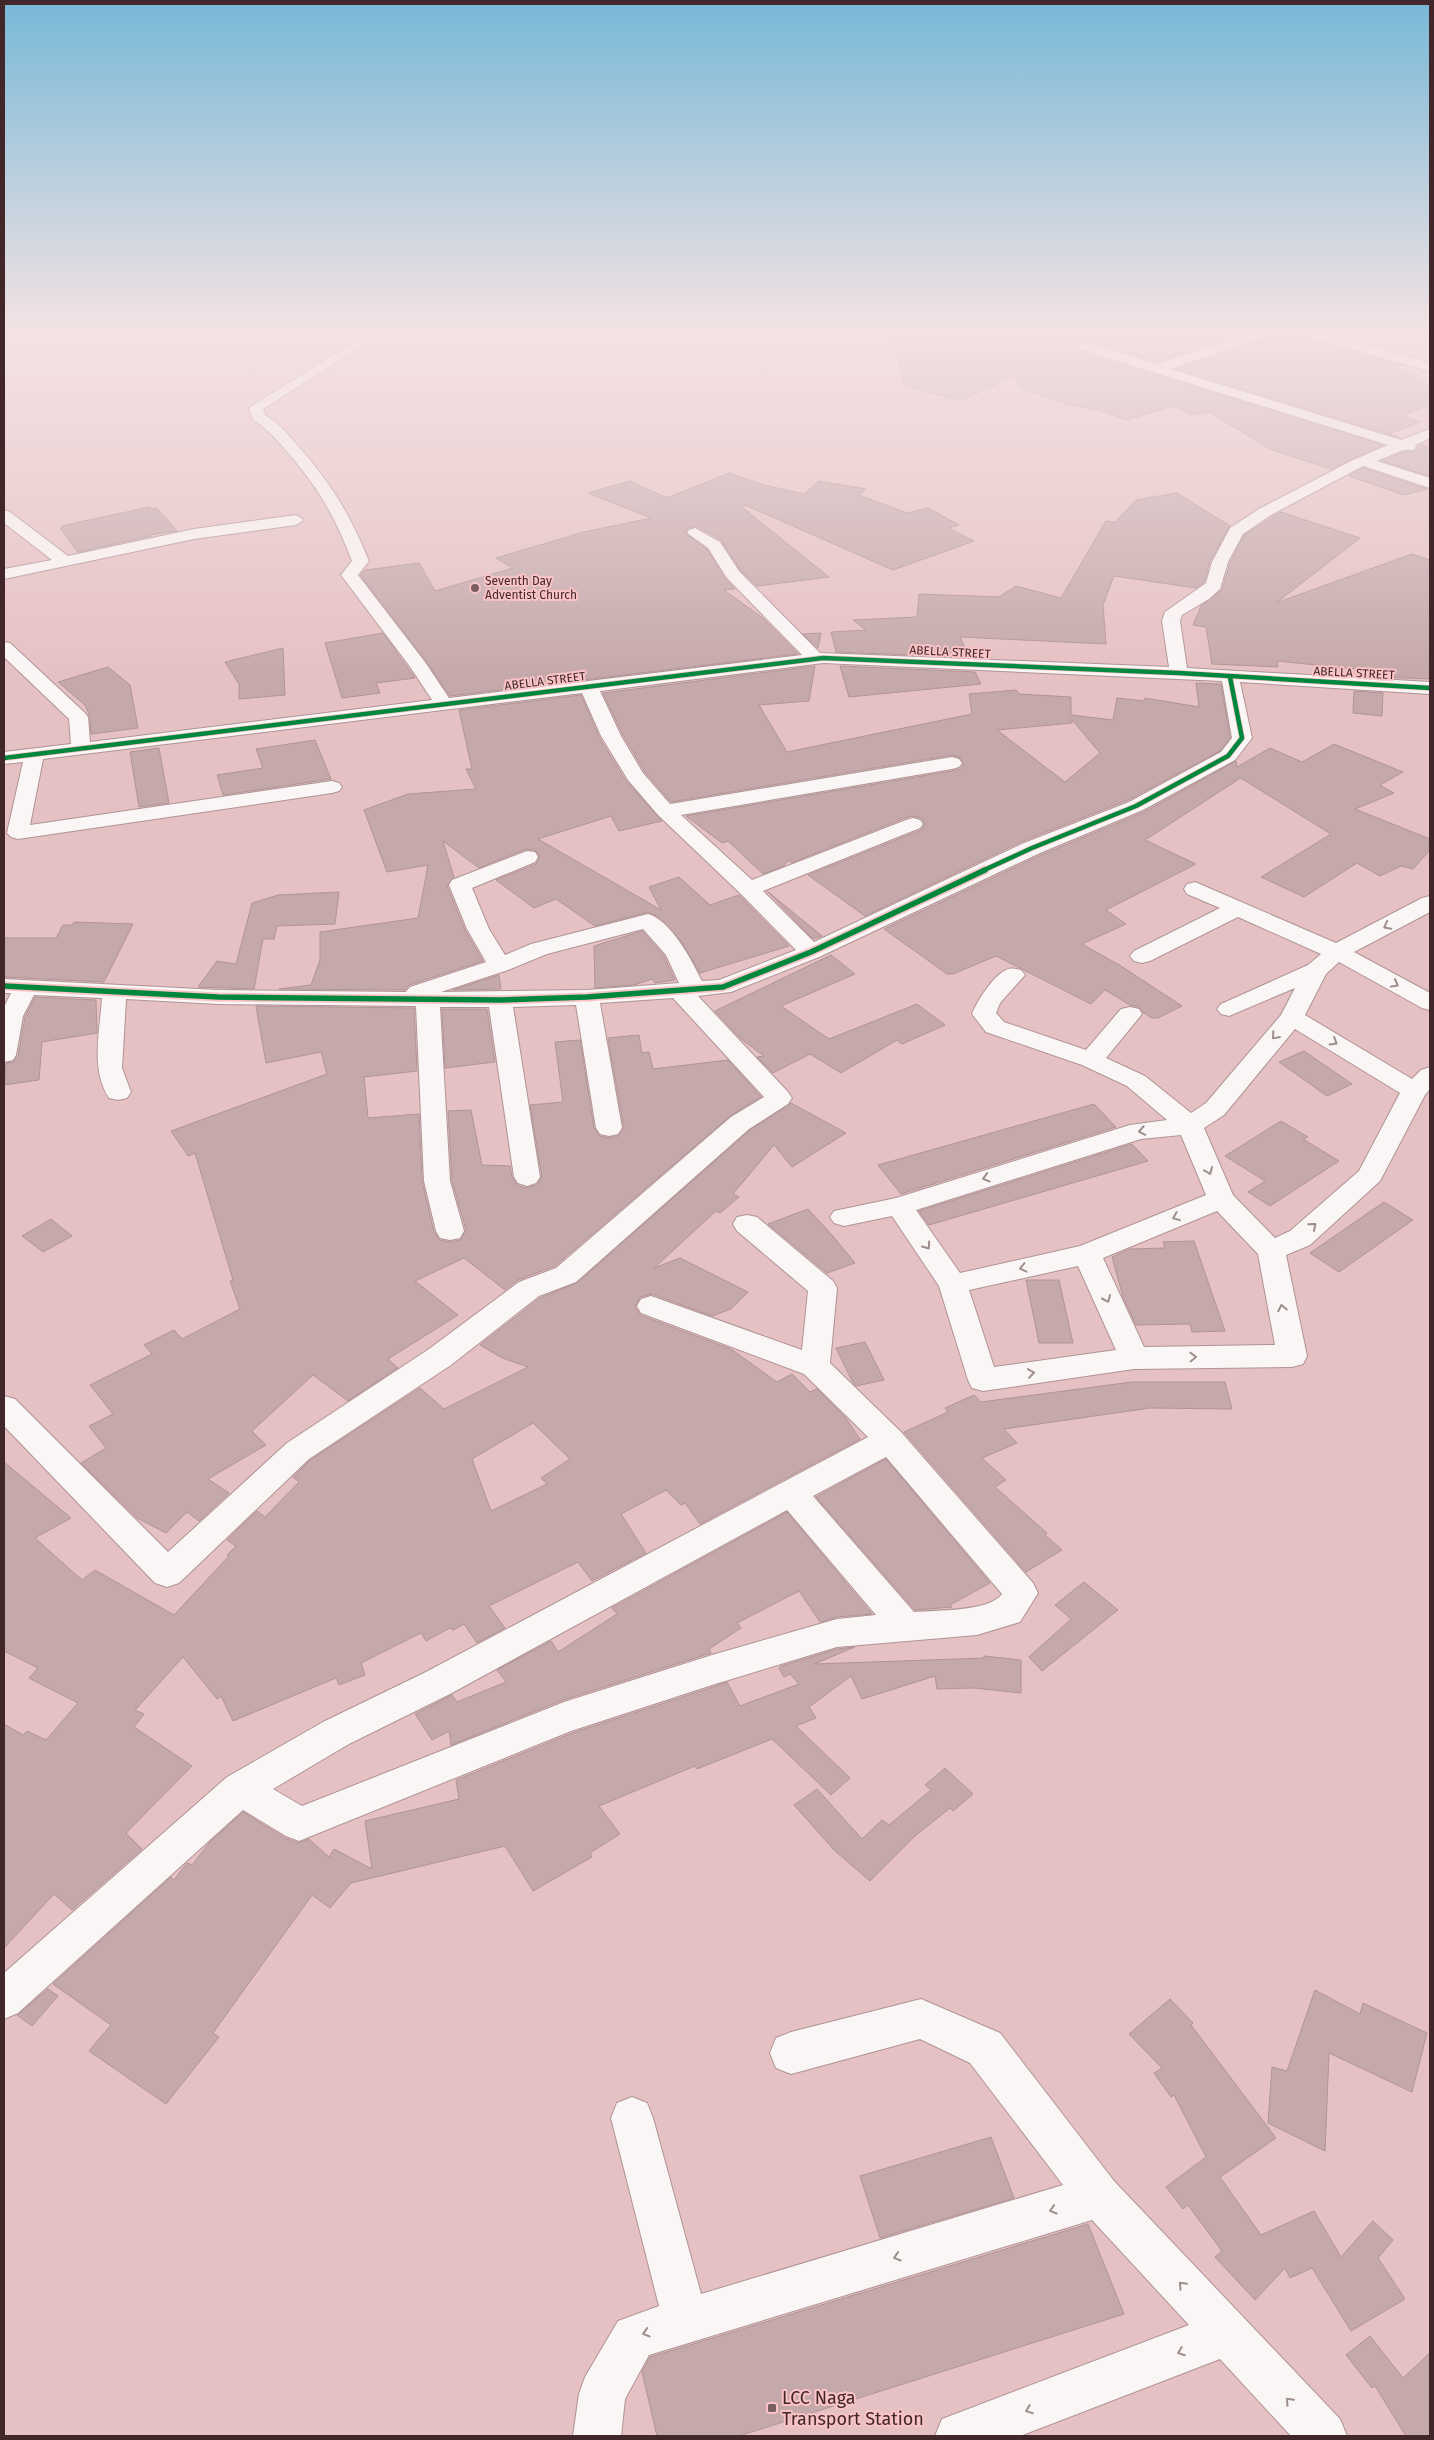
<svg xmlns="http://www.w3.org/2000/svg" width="1434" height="2440" font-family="'Fira Sans',sans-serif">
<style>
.building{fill:#c5a8aa;stroke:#b09496;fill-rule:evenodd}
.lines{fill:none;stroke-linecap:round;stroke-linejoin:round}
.minor-casing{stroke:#af9395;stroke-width:2}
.minor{fill:#fbf6f6;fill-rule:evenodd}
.cycleway-far1-casing{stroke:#fac3c6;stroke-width:6}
.cycleway-casing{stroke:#fac3c6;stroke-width:9}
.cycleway-far1{stroke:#00873e;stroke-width:4.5}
.cycleway{stroke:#00873e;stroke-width:5.5}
.oneway{stroke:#9e8e90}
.poi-dot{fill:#7b5d5f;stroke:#fac3c6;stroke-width:2}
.labels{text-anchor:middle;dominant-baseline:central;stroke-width:4;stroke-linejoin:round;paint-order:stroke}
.far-poi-label{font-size:12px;fill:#412729;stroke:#fac3c6;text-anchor:start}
.far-street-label{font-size:12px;fill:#412729;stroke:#fac3c6}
.near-poi-label{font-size:18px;fill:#412729;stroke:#fac3c6;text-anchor:start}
</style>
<rect width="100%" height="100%" fill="#e6c1c3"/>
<g class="building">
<polygon points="891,334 1239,334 1157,362 1085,340 1075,346 1078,351 1383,445 1331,469 1272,450 1209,412 1191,415 1173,406 1126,420 1097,409 1093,410 1061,402 1018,387 1017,375 960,401 904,385"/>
<polygon points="1267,334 1294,334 1402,365 1396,368 1419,375 1410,379 1430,385 1430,405 1401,416 1420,422 1389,434 1401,438 1176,369 1265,339"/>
<polygon points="1421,444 1430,448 1430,476 1382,461 1403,452 1414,452"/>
<polygon points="1363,468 1427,489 1404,495 1349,476"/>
<polygon points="729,473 764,485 804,494 819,481 866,489 859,495 907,513 928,508 959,525 948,528 974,541 893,570 745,505 743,508 829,577 757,586 740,570 721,540 696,526 688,528 685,533 707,549 725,579 735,589 724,590 764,619 798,654 450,696 426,661 360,575 365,570 419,563 435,591 513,568 496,558 584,532 651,518 588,493 630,481 667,498"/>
<polygon points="1177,493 1230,526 1210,561 1204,582 1196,588 1114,576 1103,605 1106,644 960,637 969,657 836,652 831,632 866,630 853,620 917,617 919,594 999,597 1016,586 1061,598 1106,521 1115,522 1136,500"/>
<polygon points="150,507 151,509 157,508 177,531 149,535 151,536 78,552 60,528 63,528 61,526"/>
<polygon points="1281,512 1360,538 1276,603 1412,554 1430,560 1430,679 1355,676 1356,669 1277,661 1278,667 1212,664 1206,627 1193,625 1201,606 1222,590 1230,563 1244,535"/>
<polygon points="383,633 415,678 376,683 380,693 342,698 325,643"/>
<polygon points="821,633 818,648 803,634"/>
<polygon points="283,648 285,695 239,699 239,684 225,662"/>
<path d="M 815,666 L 809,701 L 759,705 L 787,752 L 972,714 L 969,694 L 1016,690 L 1019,694 L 1071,697 L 1071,715 L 1113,720 L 1117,698 L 1144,701 L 1145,698 L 1199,707 L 1196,683 L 1221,684 L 1230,738 L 1220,751 L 1128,800 L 1023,841 L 865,916 L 808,875 L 921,830 L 925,824 L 921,818 L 912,816 L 905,818 L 791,863 L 788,860 L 784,866 L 763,874 L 728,841 L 722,843 L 686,816 L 952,771 L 960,769 L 964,764 L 960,758 L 952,755 L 671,802 L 645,772 L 623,735 L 603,693 ZM 1072,720 L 1100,753 L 1065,782 L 997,730 L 1072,723 Z"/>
<polygon points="840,666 975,672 981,684 849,697"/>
<polygon points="108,667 130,685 138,728 91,734 90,717 85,705 58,682"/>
<polygon points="1354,691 1383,693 1382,716 1353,713"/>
<polygon points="581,695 599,737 626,781 662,821 619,831 611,816 538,839 661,910 649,887 679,877 710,905 739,895 789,946 700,973 681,941 657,916 648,912 595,926 556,899 534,908 496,880 536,864 540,856 535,850 526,849 479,868 443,841 454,877 447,886 465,930 483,961 409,985 405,990 279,989 311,985 320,960 320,932 418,918 428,865 387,872 364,810 408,794 476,789 466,769 472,769 459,710"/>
<polygon points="315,740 331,779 223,795 217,775 263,768 256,749"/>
<polygon points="1334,744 1403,772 1380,785 1394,793 1355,809 1430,839 1430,850 1413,869 1401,866 1380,876 1357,863 1304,897 1261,877 1331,834 1239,777 1239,779 1145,840 1196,864 1106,910 1126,924 1082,944 1121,966 1182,1006 1158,1018 1152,1018 1144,1013 1139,1007 1130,1005 1105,990 1091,1004 996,956 953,974 947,974 884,929 1041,855 1144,812 1236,761 1237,767 1270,748 1302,762"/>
<polygon points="159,748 169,803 139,807 130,752"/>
<polygon points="767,891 822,936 813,939"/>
<polygon points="339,892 335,924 277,926 274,939 263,939 254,989 198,987 217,961 236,964 252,903 278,895"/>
<polygon points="74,922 133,924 104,982 4,977 4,938 56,938 63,925 72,925"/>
<polygon points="642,931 664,956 675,980 655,983 652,979 634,985 595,988 594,946"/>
<polygon points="831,955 855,974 781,1006 829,1039 917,1004 945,1025 902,1044 897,1040 841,1073 810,1054 773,1073 757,1057 764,1056 741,1039 715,1011"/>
<polygon points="499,975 501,989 453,990"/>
<polygon points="35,997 96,1000 97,1033 42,1042 39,1080 4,1085 6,1063 13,1062 18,1056 25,1017"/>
<polygon points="256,1006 414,1008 417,1071 364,1077 368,1118 419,1114 422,1181 434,1232 440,1240 450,1242 460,1240 466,1230 452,1181 448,1111 471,1110 482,1165 510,1166 512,1177 517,1185 526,1188 537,1185 542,1177 530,1105 563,1102 555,1042 580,1040 594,1128 600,1136 609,1138 618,1136 624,1128 608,1038 639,1035 642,1053 649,1052 653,1069 728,1060 761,1097 730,1116 555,1266 518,1280 505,1290 464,1258 415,1281 458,1315 388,1359 398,1368 348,1401 313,1375 252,1431 266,1445 208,1479 229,1493 199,1521 187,1512 166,1533 137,1518 81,1463 106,1448 89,1426 113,1414 90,1385 152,1354 144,1345 174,1330 182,1339 240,1309 230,1281 233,1280 195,1153 188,1156 171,1131 327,1074 321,1052 266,1063"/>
<polygon points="442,1009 487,1009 495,1062 445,1068"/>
<polygon points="1304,1051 1352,1084 1327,1096 1279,1062"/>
<path d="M 791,1103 L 846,1133 L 792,1167 L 774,1145 L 733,1194 L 739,1197 L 720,1213 L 716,1211 L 654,1268 L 680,1258 L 748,1292 L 731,1309 L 712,1316 L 652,1294 L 640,1297 L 635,1307 L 640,1315 L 731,1349 L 777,1382 L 792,1374 L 810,1392 L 817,1389 L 845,1417 L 860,1439 L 700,1524 L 685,1503 L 681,1505 L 666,1490 L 621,1514 L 646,1553 L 592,1581 L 578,1562 L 489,1606 L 505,1628 L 477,1643 L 464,1624 L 453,1630 L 450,1628 L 426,1641 L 421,1633 L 361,1663 L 365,1675 L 339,1685 L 336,1678 L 233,1721 L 221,1696 L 217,1699 L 183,1657 L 135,1710 L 144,1714 L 134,1727 L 192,1766 L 126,1833 L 142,1849 L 72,1910 L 54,1894 L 4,1948 L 4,1724 L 23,1735 L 27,1731 L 46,1740 L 78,1703 L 29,1678 L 38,1668 L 4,1651 L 4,1462 L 71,1518 L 35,1538 L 82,1580 L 95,1570 L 174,1615 L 229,1556 L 227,1555 L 236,1546 L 227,1540 L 257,1511 L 265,1517 L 299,1482 L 293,1477 L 310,1460 L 420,1388 L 444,1409 L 528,1367 L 502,1358 L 480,1345 L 540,1298 L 577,1283 L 750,1130 ZM 533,1423 L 570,1459 L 541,1478 L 547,1484 L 491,1511 L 472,1459 Z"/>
<polygon points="1094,1104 1116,1127 901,1194 878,1165"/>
<polygon points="1281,1121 1308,1137 1303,1139 1339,1161 1270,1206 1248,1192 1265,1181 1225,1156"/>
<polygon points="1132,1144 1148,1161 929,1225 919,1211"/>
<polygon points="1384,1202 1413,1220 1339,1272 1310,1253"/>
<polygon points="808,1209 832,1235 855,1263 827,1273 768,1224"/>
<polygon points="51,1219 72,1236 43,1252 22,1236"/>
<polygon points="1194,1241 1225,1331 1192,1332 1190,1324 1136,1325 1123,1297 1112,1257 1130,1249 1165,1248 1163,1242"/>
<polygon points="1026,1280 1059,1280 1073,1343 1039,1343"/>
<polygon points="865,1342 884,1380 856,1386 852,1381 836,1348"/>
<polygon points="1132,1382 1225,1382 1232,1409 1150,1408 1004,1429 1017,1443 982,1458 1006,1480 995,1487 1047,1533 1045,1535 1062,1550 1026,1572 904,1432 948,1412 945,1408 974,1395 981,1402"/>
<polygon points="886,1459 990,1583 950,1605 952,1607 915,1610 816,1497"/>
<polygon points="787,1512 872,1614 837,1617 820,1622 799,1591 737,1623 741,1628 709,1649 711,1653 563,1700 451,1745 449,1731 432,1740 415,1714 452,1695 457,1702 506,1682 497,1670 551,1641 558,1652 617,1614 612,1608"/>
<polygon points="1084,1582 1118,1610 1042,1671 1029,1657 1071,1619 1055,1605"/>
<polygon points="855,1647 814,1664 984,1658 984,1656 1021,1660 1021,1693 974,1688 937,1689 935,1676 862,1699 851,1676 809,1707 816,1718 796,1726 850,1778 831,1795 772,1739 697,1769 695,1766 599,1806 620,1834 590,1853 592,1857 533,1891 505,1846 351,1883 330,1908 312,1895 213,2033 219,2037 166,2104 89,2051 111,2025 53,1984 171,1877 174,1880 187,1863 192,1865 210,1842 243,1812 285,1838 298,1843 309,1839 329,1857 334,1849 372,1869 365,1821 459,1799 456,1780 572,1733 713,1687 727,1682 740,1706 799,1684 790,1674 784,1677 779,1668 781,1666 837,1649"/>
<polygon points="945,1768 973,1794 953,1811 950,1808 915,1836 870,1881 835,1851 794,1805 817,1789 862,1839 882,1820 889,1825 931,1790 925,1785"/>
<polygon points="48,1989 58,1996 32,2026 17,2015"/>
<polygon points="1315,1990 1360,2014 1363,2003 1427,2033 1412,2092 1329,2053 1325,2151 1268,2123 1272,2067 1287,2071"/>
<polygon points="1170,1999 1193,2023 1191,2025 1276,2138 1220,2177 1261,2235 1314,2211 1341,2257 1373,2221 1393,2240 1378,2258 1405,2299 1351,2331 1312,2268 1290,2278 1285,2268 1255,2300 1215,2257 1222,2251 1188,2205 1183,2209 1166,2187 1206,2157 1174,2095 1171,2097 1154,2073 1162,2068 1129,2034"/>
<polygon points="991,2137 1014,2198 880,2238 860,2176"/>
<polygon points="1088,2224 1124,2314 739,2436 657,2436 642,2372 650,2357"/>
<polygon points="1370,2336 1403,2378 1430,2353 1430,2436 1406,2436 1375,2386 1372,2388 1346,2355"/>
</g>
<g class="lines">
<defs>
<g id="minor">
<path d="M 366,334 L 381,334 L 263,409 L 265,415 C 279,423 288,434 298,446 C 333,486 349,513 369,561 L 358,575 L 425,662 L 449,698 L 802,655 L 727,578 L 708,548 L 687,533 L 689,530 L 695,528 L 720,542 L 739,571 L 820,653 L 1169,667 L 1162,621 L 1165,612 L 1206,583 L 1212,562 L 1230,528 L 1259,509 L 1351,461 L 1388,445 L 1079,349 L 1077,346 L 1084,342 L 1157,364 L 1246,334 L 1265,334 L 1264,337 L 1170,369 L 1401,440 L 1430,429 L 1430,438 L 1415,445 L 1416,447 L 1414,450 L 1403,450 L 1377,461 L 1430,478 L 1430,488 L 1363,466 L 1271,515 L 1243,534 L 1228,562 L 1220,589 L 1209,599 L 1182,615 L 1180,621 L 1187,668 L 1430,682 L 1430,694 L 1240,682 L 1252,738 L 1235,760 L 1143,810 L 1040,853 L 819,957 L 731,992 L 698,996 L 788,1092 L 792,1098 L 788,1104 L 749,1129 L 576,1282 L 539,1296 L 451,1365 L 309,1459 L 179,1583 L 167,1587 L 155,1583 L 4,1426 L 4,1396 L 15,1399 L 168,1552 L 287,1443 L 429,1349 L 519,1282 L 556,1268 L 731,1117 L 764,1097 L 673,998 L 600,1003 L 622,1128 L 618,1134 L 609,1136 L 600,1134 L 596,1128 L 576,1005 L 513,1007 L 540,1177 L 536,1183 L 527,1186 L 518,1183 L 514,1177 L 489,1007 L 440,1007 L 450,1181 L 464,1231 L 460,1238 L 450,1240 L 440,1238 L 436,1231 L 424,1181 L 416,1006 L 218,1004 L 126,999 L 122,1068 L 131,1092 L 127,1098 L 118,1100 L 109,1098 C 90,1069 100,1030 102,998 L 34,995 L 23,1016 L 16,1055 L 13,1060 L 4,1062 L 4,1007 L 11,993 L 4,993 L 4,979 L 218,990 L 406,992 L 410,987 L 486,962 L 467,929 L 449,885 L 452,880 L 527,851 L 535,852 L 538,857 L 535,862 L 472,888 L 489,929 L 505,955 L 531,944 L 648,914 C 671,920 692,961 702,981 L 719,980 L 796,950 L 741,894 L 658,815 L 628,780 L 601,736 L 582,693 L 43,759 L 30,825 L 332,781 L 339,783 L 342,787 L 339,791 L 332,793 L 18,839 L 11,837 L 7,833 L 23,762 L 4,764 L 4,752 L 71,744 L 69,719 L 4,657 L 4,642 L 10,643 L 85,713 L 88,717 L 90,742 L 432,700 L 411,668 L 341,575 L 352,561 C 335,517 320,490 289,454 C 278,441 268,429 253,420 L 249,408 ZM 823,663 L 1222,681 L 1232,738 L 1221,752 L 1129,802 L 1024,843 L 814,942 L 763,891 L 920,828 L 923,824 L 920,820 L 913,818 L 906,820 L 752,880 L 681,815 L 952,769 L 959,767 L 962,763 L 959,759 L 952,757 L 670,804 L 643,773 L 621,736 L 600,691 ZM 643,929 L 666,955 L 679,983 L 587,990 L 441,992 L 508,970 L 547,954 Z"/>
<polygon points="1306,334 1327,334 1430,363 1430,371 1307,337"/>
<polygon points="4,510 10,512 68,556 194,529 296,515 304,520 296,525 194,539 4,579 4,569 52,560 4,523"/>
<path d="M 1195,882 L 1336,943 L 1422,898 L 1430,896 L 1430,912 L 1354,952 L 1430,993 L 1430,1010 L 1422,1008 L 1339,962 L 1326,974 L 1305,1015 L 1412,1079 L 1421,1070 L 1430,1067 L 1430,1089 L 1425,1095 L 1380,1181 L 1310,1245 L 1286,1255 L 1307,1356 L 1303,1364 L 1292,1367 L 1134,1369 L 983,1391 L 972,1388 L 968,1380 L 939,1286 L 892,1216 L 844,1226 L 834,1223 L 830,1217 L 834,1211 L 896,1198 L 1130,1125 L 1167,1120 L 1127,1086 L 1082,1065 L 986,1032 L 972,1014 C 977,1001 993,976 1006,970 C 1011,967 1016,969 1021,970 L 1025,975 L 1000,1003 L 996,1013 L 1004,1022 L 1086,1050 L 1121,1009 L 1130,1007 L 1139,1009 L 1142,1014 L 1106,1058 L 1145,1076 L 1191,1113 L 1206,1103 L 1281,1015 L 1295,988 L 1229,1016 L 1221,1014 L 1217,1009 L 1221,1004 L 1308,965 L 1321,954 L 1238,917 L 1150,961 L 1142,963 L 1134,961 L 1130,956 L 1134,951 L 1220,908 L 1187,894 L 1184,889 L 1187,884 ZM 1295,1029 L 1400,1093 L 1359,1171 L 1290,1231 L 1275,1238 L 1233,1195 L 1204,1128 L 1224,1115 ZM 1181,1135 L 1206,1195 L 1080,1246 L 960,1273 L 916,1210 L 1141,1139 ZM 1217,1211 L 1258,1254 L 1275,1345 L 1144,1347 L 1103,1258 ZM 1078,1266 L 1116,1350 L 994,1367 L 969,1290 Z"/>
<path d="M 747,1215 L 757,1217 L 833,1281 L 837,1288 L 830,1363 L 901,1432 L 1033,1583 L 1038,1593 L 1020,1622 L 977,1635 L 837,1647 L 712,1685 L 571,1731 L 299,1841 L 286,1836 L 243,1810 L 18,2013 L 4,2019 L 4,1973 L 227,1777 L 323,1722 L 426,1672 L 868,1437 L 804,1374 L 641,1313 L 637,1306 L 641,1299 L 651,1296 L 802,1350 L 808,1291 L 737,1231 L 733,1224 L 737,1217 ZM 886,1457 L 1002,1594 C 989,1612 936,1610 914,1612 L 813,1496 ZM 787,1510 L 876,1615 L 837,1619 L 712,1655 L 564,1702 L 302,1806 L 273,1789 L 349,1744 L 450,1694 Z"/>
<polygon points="921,1999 1000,2033 1114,2181 1340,2419 1347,2436 1291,2436 1220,2359 1020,2436 935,2436 942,2419 1189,2325 1092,2220 649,2355 625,2399 621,2436 573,2436 579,2394 585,2377 618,2321 659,2306 611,2118 617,2103 632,2097 647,2103 653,2118 701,2294 1063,2185 970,2063 920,2039 791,2074 776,2068 770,2053 776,2038 791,2032"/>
</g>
</defs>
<use href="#minor" class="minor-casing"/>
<use href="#minor" class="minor"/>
<defs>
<g id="cycleway-far1">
<polyline points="4,758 823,658 1179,673 1430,688"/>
<polyline points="982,871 1032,848 1136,806 1228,756 1242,738 1230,677"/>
</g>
<polyline id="cycleway" points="4,986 218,997 500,1000 587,997 723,987 811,952 985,870"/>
</defs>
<use href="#cycleway-far1" class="cycleway-far1-casing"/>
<use href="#cycleway" class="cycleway-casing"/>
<use href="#cycleway-far1" class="cycleway-far1"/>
<use href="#cycleway" class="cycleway"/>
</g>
<defs><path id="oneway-chevron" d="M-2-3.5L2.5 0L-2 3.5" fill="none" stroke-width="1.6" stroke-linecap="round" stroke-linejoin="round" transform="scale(1.25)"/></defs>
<g class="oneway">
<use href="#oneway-chevron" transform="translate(1387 926) rotate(152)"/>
<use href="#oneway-chevron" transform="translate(1395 984) rotate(29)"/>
<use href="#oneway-chevron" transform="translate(1275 1036) rotate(131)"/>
<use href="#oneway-chevron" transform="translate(1334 1042) rotate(31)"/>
<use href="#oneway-chevron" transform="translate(1142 1131) rotate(170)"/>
<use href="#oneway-chevron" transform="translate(1209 1171) rotate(67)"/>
<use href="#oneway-chevron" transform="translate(986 1178) rotate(163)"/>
<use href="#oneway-chevron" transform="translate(1176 1217) rotate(158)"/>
<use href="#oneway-chevron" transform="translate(1313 1226) rotate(-41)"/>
<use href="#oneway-chevron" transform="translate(927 1246) rotate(55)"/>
<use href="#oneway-chevron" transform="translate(1023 1268) rotate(167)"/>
<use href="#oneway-chevron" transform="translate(1107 1299) rotate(66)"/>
<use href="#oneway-chevron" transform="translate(1282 1308) rotate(-101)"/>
<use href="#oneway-chevron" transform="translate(1193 1357) rotate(-1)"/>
<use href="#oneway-chevron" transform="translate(1031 1373) rotate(-8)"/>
<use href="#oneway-chevron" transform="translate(1053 2210) rotate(163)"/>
<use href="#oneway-chevron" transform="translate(897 2257) rotate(163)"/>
<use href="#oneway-chevron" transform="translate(1182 2285) rotate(-133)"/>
<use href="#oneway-chevron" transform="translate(646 2333) rotate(163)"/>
<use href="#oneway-chevron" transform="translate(1181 2352) rotate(159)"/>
<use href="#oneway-chevron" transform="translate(1289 2401) rotate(-133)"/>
<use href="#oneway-chevron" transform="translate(1029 2410) rotate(159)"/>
</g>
<linearGradient id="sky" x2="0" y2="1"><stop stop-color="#78b8d7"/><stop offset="0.49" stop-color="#f4e3e4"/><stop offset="1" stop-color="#f4e3e4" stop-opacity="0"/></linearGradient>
<rect width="1434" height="676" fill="url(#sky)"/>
<g class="poi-dot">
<circle cx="475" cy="588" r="5"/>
<rect x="767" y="2403" width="10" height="10" rx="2.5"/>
</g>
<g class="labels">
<g class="far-poi-label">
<text x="485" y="581">Seventh Day<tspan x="485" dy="14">Adventist Church</tspan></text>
</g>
<g class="far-street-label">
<text transform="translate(950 652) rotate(3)">ABELLA STREET</text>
<text transform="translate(1354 673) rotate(3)">ABELLA STREET</text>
<text transform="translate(545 681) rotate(-7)">ABELLA STREET</text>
</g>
<g class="near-poi-label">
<text x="782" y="2398">LCC Naga<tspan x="782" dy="21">Transport Station</tspan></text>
</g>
</g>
<rect width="1434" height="2440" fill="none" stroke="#412729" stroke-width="10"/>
</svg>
